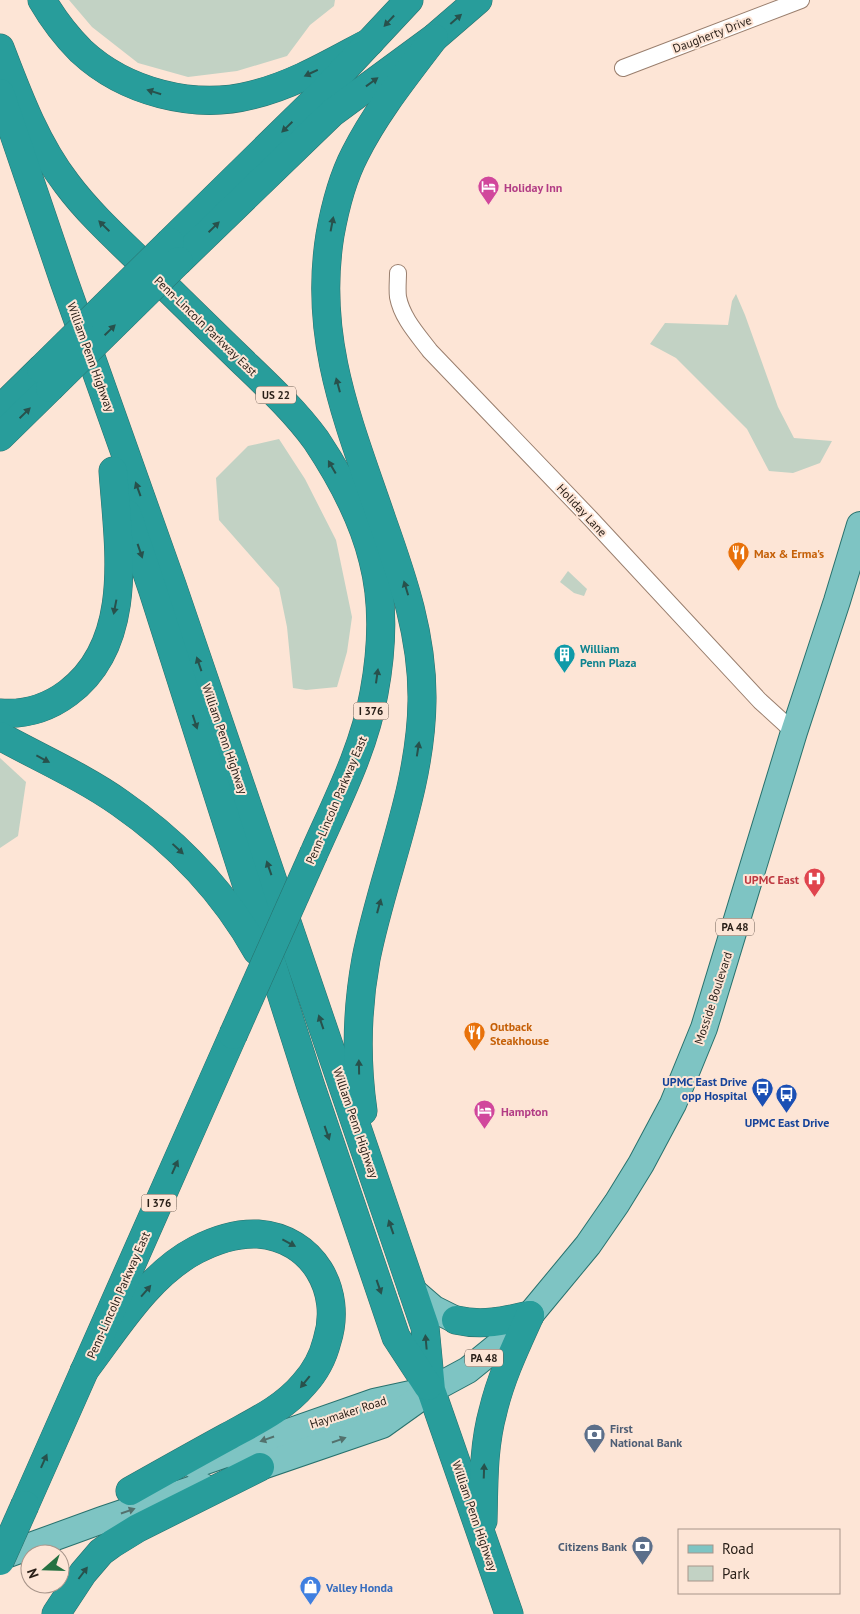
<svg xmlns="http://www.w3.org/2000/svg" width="860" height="1614" font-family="'PT Sans',sans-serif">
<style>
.green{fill:#c2d2c4}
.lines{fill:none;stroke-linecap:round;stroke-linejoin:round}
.street-casing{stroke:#997e6d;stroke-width:18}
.primary-casing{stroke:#28716d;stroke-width:28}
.highway-casing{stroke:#28716d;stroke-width:29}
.street{stroke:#fff;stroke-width:16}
.primary{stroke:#7ec4c3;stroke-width:26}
.highway{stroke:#289d9b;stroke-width:28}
.highway-bridge-casing{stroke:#28716d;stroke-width:29;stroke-linecap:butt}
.highway-bridge{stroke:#289d9b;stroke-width:28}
.oneway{fill:#28514c}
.oneway2{fill:#53716d}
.labels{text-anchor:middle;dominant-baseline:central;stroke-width:4;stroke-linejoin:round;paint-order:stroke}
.shield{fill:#fde5d6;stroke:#685a50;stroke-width:1}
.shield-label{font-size:11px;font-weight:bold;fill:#281e17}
.street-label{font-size:12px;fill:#281e17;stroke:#fde5d6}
.hotel-label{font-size:12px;font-weight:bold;fill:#b23c85;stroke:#fde5d6;text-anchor:start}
.food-label{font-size:12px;font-weight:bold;fill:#c56008;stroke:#fde5d6;text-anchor:start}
.culture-label{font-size:12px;font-weight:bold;fill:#0d838f;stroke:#fde5d6;text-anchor:start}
.health-label{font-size:12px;font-weight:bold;fill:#be3a42;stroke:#fde5d6;text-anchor:end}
.transit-label{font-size:12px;font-weight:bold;fill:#164399;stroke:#fde5d6;text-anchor:end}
.service-label{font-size:12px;font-weight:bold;fill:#4e5e75;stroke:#fde5d6;text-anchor:start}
.shop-label{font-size:12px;font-weight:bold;fill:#366cbe;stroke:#fde5d6;text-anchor:start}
</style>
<rect width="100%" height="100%" fill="#fde5d6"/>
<g class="green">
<polygon points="69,0 335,0 334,6 310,25 287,56 237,71 188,77 138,63 92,27"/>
<polygon points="736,294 745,315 778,407 794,438 832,441 820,463 793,473 769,471 747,429 676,358 650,344 665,323 728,325 732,301"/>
<polygon points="279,439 305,479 336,540 352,617 347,652 337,687 306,690 293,688 287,627 279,588 219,520 216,478 248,446"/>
<polygon points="568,571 587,589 584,596 574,593 560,582"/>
<polygon points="0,758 26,782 18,836 0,848"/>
</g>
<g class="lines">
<defs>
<g id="street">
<polyline points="623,68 801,0"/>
<path d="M 398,273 C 398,281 397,289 398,297 C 402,318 418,335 430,351 L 591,519 L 760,701 L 794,732"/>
</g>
<g id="primary">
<polyline points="412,1290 434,1309 456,1320"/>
<polyline points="194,1465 374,1402 420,1392"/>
<polyline points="239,1474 382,1425 431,1390 468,1370 506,1339 530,1315 588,1245 617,1203 641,1164 673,1104 704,1028 794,732 837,601 860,525"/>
<polyline points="0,1557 102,1520 202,1486"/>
</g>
<g id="highway">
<path d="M 42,0 C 53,19 66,36 81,51 C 125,92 194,110 252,95 C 294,85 332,62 370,42"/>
<path d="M 0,48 C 18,95 36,144 67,184 C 88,212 114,236 139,260 C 173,294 207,327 241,360 C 267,385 295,411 316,440 C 340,476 363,519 373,560 C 384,602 382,650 374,693 C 364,749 337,801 314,853"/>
<polyline points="0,93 64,281 172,585 425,1327 431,1390 509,1614"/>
<polyline points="170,242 322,93 409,0"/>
<polyline points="179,261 332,113 434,38 478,0"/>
<polyline points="0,409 41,369"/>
<polyline points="0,437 50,388"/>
<polyline points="127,514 153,591 311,1087 396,1337 428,1386"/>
<path d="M 0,713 C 25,715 48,708 68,693 C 136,642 118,544 113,471"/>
<path d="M 0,736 C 40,758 83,777 120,803 C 176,842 224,892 257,951"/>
<path d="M 363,1111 C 356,1062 357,1008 366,959 C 383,873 421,790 422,701 C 423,637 403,579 382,520 C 349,423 313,340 330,235 C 335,207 342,179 355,154 C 376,112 406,75 434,38"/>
<path d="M 456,1320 C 482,1326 504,1321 530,1315"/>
<path d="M 84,1371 C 116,1329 148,1275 196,1250 C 215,1240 237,1233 258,1234 C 313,1238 343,1291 327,1341 C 323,1357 315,1372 304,1384 C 283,1409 254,1422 227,1437 C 194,1455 162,1473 130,1491"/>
<polyline points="25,1505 233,1035"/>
<path d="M 483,1521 C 484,1484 483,1447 493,1411 C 501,1377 516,1346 530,1315"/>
<polyline points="56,1614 83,1573 101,1552 112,1544 138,1528 260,1467"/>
</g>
</defs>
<use href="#street" class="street-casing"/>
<use href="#primary" class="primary-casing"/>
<use href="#highway" class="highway-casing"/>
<use href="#street" class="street"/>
<use href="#primary" class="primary"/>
<use href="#highway" class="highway"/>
<defs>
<g id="highway-bridge">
<polyline points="41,369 170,242"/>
<polyline points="50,388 179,261"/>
<polyline points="233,1035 314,853"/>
<polyline points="0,1561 25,1505"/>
</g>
</defs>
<use href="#highway-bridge" class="highway-bridge-casing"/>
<use href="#highway-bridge" class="highway-bridge"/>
</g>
<defs><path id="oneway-solid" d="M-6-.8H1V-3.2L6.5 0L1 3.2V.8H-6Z" transform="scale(1.25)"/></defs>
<g class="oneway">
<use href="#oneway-solid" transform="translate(456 19) rotate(-41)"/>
<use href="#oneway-solid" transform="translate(389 21) rotate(133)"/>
<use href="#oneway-solid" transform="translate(311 73) rotate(155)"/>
<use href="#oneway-solid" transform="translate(372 82) rotate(-36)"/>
<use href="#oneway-solid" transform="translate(154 92) rotate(-162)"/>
<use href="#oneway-solid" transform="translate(287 127) rotate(136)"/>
<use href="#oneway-solid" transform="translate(332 224) rotate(-79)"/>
<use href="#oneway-solid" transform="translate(104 226) rotate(-136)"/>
<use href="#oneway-solid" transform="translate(214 227) rotate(-44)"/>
<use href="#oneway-solid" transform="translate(110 330) rotate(-44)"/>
<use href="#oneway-solid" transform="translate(338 385) rotate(-105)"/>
<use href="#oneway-solid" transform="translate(25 413) rotate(-44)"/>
<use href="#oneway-solid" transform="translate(332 467) rotate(-120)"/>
<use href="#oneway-solid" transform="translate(138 489) rotate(-110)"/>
<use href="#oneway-solid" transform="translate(140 551) rotate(71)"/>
<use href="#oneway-solid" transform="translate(406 588) rotate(-107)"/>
<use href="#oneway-solid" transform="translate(115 607) rotate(101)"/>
<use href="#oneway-solid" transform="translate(199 664) rotate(-109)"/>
<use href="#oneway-solid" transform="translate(377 676) rotate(-82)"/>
<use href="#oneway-solid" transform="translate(195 722) rotate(72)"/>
<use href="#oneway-solid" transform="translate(418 749) rotate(-81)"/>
<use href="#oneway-solid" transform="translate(43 759) rotate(28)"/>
<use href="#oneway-solid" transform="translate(178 849) rotate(43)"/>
<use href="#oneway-solid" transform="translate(269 868) rotate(-109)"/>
<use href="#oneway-solid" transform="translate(379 906) rotate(-75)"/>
<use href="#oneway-solid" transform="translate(321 1022) rotate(-109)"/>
<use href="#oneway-solid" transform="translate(359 1067) rotate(-91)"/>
<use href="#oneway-solid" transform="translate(327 1133) rotate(71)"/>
<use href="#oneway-solid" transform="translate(175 1167) rotate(-66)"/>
<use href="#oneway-solid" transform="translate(391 1227) rotate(-109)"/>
<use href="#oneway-solid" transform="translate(289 1243) rotate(28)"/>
<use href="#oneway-solid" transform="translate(379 1287) rotate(71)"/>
<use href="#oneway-solid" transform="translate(146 1291) rotate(-49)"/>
<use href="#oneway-solid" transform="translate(426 1342) rotate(-95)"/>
<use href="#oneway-solid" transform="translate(305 1382) rotate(129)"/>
<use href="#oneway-solid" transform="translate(44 1461) rotate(-66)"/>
<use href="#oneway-solid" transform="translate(484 1471) rotate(-88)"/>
<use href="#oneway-solid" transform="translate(83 1573) rotate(-53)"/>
</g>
<g class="oneway2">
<use href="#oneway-solid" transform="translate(267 1439) rotate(161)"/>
<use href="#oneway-solid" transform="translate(339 1440) rotate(-19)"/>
<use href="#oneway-solid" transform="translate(128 1511) rotate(-19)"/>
</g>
<defs>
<symbol id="hotel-pin" viewBox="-11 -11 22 30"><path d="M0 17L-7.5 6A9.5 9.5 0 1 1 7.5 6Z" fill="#d1479c" stroke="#fde5d6"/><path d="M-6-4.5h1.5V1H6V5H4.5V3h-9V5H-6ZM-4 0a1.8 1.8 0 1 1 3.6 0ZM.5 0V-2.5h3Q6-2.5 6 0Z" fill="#fff"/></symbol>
<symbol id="restaurant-pin" viewBox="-11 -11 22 30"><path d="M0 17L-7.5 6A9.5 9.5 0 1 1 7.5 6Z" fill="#e8710a" stroke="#fde5d6"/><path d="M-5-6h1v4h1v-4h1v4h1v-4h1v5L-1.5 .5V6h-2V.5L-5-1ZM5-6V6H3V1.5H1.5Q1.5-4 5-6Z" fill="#fff"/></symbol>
<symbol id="building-pin" viewBox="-11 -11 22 30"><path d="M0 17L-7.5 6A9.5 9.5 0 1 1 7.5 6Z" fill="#0f9aa8" stroke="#fde5d6"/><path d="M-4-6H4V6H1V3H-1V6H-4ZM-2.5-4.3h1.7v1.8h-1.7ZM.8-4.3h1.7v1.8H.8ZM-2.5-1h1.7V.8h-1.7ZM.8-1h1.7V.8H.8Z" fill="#fff"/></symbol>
<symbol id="hospital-pin" viewBox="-11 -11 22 30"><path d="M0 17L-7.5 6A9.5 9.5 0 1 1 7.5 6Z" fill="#e0444e" stroke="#fde5d6"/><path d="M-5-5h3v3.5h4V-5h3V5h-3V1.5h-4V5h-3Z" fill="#fff"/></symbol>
<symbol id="bus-pin" viewBox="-11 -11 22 30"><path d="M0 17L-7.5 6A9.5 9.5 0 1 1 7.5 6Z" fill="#1a4fb4" stroke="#fde5d6"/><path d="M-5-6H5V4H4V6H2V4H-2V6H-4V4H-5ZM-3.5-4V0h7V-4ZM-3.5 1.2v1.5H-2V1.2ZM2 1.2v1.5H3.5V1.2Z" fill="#fff"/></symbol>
<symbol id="bank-pin" viewBox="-11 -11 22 30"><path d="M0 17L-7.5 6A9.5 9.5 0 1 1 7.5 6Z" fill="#5c6f8a" stroke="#fde5d6"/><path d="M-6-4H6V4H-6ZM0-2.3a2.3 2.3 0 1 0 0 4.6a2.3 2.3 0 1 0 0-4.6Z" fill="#fff"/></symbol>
<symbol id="shop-pin" viewBox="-11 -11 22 30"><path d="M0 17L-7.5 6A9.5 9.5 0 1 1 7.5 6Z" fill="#3f7fe0" stroke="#fde5d6"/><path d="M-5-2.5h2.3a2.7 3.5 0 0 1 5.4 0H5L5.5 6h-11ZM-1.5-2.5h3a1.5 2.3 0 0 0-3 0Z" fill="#fff"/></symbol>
</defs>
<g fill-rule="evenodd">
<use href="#hotel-pin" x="476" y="174" width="25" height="34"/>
<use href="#restaurant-pin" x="726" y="540" width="25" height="34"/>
<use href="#building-pin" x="552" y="642" width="25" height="34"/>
<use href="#hospital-pin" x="802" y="866" width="25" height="34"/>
<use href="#restaurant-pin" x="462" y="1020" width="25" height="34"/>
<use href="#bus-pin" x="750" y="1076" width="25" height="34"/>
<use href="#bus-pin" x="774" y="1082" width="25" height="34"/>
<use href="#hotel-pin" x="472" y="1098" width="25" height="34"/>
<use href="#bank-pin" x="582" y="1422" width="25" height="34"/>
<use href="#bank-pin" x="630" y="1534" width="25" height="34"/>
<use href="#shop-pin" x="298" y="1574" width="25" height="34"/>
</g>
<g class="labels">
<g class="shield">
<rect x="256" y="386.5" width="40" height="17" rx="4"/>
<rect x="353.5" y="702.5" width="35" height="17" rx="4"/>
<rect x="716" y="918.5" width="38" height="17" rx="4"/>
<rect x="141.5" y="1194.5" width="35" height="17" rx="4"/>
<rect x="465" y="1349.5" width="38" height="17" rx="4"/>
</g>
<g class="shield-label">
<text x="276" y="395">US 22</text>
<text x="371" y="711">I 376</text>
<text x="735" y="927">PA 48</text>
<text x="159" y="1203">I 376</text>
<text x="484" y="1358">PA 48</text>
</g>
<g class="street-label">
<text transform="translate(712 34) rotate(-21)">Daugherty Drive</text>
<text transform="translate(206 326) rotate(44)">Penn-Lincoln Parkway East</text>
<text transform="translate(91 357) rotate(70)">William Penn Highway</text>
<text transform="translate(582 510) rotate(47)">Holiday Lane</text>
<text transform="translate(225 739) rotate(71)">William Penn Highway</text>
<text transform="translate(336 800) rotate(-67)">Penn-Lincoln Parkway East</text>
<text transform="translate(713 998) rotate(-72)">Mosside Boulevard</text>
<text transform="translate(356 1123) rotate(71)">William Penn Highway</text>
<text transform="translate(118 1295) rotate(-66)">Penn-Lincoln Parkway East</text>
<text transform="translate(348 1412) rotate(-18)">Haymaker Road</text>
<text transform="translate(475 1516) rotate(71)">William Penn Highway</text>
</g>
<g class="hotel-label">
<text x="504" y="187">Holiday Inn</text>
<text x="501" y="1111">Hampton</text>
</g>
<g class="food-label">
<text x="754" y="553">Max &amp; Erma's</text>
<text x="490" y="1026">Outback<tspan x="490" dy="14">Steakhouse</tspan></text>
</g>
<g class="culture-label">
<text x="580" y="648">William<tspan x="580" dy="14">Penn Plaza</tspan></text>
</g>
<g class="health-label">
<text x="799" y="879">UPMC East</text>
</g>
<g class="transit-label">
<text x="747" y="1081">UPMC East Drive<tspan x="747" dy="14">opp Hospital</tspan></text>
<text x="787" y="1122" text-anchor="middle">UPMC East Drive</text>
</g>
<g class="service-label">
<text x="610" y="1428">First<tspan x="610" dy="14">National Bank</tspan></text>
<text x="627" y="1546" text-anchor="end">Citizens Bank</text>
</g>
<g class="shop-label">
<text x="326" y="1587">Valley Honda</text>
</g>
</g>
<rect x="678" y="1529" width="162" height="65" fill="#fde5d6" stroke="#a8958a"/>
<rect x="688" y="1545" width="25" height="8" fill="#7ec4c3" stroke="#a8958a"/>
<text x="722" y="1554" font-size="15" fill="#281e17">Road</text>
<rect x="688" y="1566" width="25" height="15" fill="#c2d2c4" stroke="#a8958a"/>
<text x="722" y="1579" font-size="15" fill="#281e17">Park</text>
<g transform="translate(45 1569) rotate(250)"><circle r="24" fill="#fde5d6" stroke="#a8958a"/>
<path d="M0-4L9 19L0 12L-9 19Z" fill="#257242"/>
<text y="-8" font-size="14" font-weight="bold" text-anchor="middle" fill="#281e17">N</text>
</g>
</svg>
